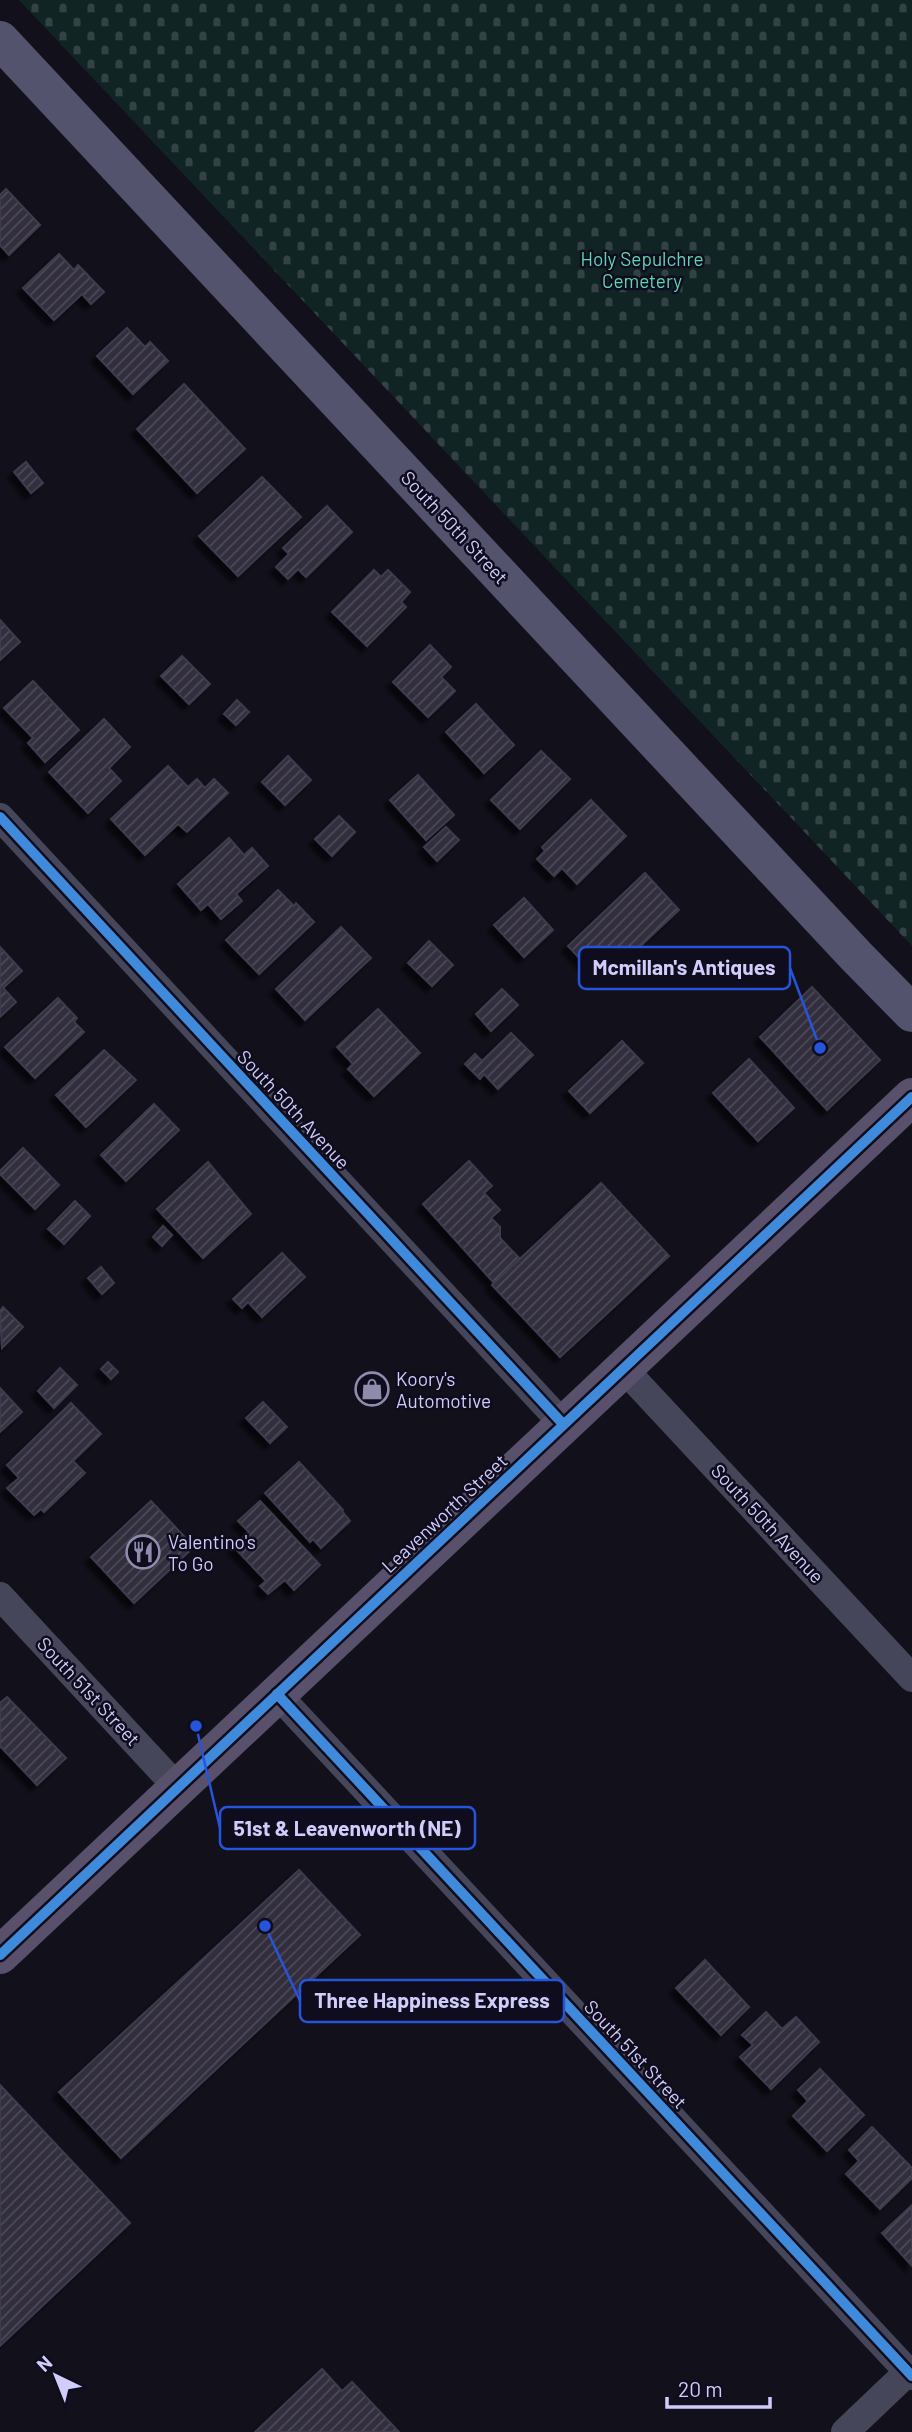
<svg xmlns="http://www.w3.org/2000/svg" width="912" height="2432" font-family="Barlow,sans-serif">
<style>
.cemetery{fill:url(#cemetery-stones)}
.building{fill:url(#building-hatch);stroke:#3e3b4d;stroke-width:2;filter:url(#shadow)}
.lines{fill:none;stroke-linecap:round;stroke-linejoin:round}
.street{stroke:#46465a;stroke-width:28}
.secondary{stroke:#53536d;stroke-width:38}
.primary{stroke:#59516b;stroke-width:38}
.cycleway-casing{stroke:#0f0d1d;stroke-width:15}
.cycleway{stroke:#408adc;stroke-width:10}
.labels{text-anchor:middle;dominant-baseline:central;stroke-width:5;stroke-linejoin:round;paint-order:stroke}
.park-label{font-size:19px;fill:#5fd6b3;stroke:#0f0d1d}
.street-label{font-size:19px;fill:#d0cdfc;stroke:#0f0d1d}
.poi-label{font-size:19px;fill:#d0cdfc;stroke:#0f0d1d;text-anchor:start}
.leader{fill:none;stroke:#2654da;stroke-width:2.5}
.callout-dot{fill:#2654da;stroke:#0f0d1d;stroke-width:2.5}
.callout{fill:#0f0d1d;stroke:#2654da;stroke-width:2.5}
.callout-label{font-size:21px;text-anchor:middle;font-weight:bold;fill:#d0cdfc}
</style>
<defs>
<pattern id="cemetery-stones" width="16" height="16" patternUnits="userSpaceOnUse" patternTransform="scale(1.75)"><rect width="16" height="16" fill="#112424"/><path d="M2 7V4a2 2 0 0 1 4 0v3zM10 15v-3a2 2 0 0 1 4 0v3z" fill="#334345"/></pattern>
<pattern id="building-hatch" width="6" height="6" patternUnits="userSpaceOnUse" patternTransform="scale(1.75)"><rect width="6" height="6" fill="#302e3c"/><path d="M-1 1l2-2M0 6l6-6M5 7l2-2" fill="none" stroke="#4d4b59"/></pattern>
<filter id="shadow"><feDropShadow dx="-6" dy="6" stdDeviation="2" flood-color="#0009"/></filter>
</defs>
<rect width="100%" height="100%" fill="#12101a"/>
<polygon class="cemetery" points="19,0 912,0 912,946"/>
<g class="building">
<polygon points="6,189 40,225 9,255 0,245 0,195"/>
<polygon points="59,254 74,270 78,265 104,292 91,304 82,294 54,320 23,288"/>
<polygon points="127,328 145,347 150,342 168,361 133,394 97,356"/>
<polygon points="184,384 245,449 197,493 137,429"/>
<polygon points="26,462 43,483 31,493 14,472"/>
<polygon points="262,477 301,517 238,576 199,536"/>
<polygon points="327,506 352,532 306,577 298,569 288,579 276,567 289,554 283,548"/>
<polygon points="374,570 381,577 388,570 410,592 401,602 406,607 367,646 332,612"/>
<polygon points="0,620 20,642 0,660"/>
<polygon points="430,645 451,667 441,677 455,691 428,717 393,682"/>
<polygon points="182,656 210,684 189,704 161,676"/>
<polygon points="33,681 79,730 45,762 28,743 33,738 4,708"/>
<polygon points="237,700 249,712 236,725 224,714"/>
<polygon points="476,704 514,745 484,773 446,732"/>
<polygon points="104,719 130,747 109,768 121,781 88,813 49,772"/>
<polygon points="541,751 570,779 520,829 491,800"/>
<polygon points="288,756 311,780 285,805 262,782"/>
<polygon points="168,766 188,787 197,779 205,788 214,779 228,793 187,832 178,824 145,855 111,819"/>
<polygon points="418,775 454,815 426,840 390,800"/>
<polygon points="591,800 626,836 577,884 562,868 554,876 537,859 545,851 542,847"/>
<polygon points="339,816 355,832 332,856 315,839"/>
<polygon points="446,827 459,840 437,861 424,847"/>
<polygon points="229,838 244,855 252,848 268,866 236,894 242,901 221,919 208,904 201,910 178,884"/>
<polygon points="645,873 679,910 602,982 568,946"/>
<polygon points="278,890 294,906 296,903 314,922 259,974 226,940"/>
<polygon points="524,898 553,930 524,957 494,925"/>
<polygon points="341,927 371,958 305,1020 276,989"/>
<polygon points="429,941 453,965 432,986 408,963"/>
<polygon points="0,947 22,971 3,988 16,1002 0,1017"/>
<polygon points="812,987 880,1060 827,1110 760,1037"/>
<polygon points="502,989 518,1005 491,1031 476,1014"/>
<polygon points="58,998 77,1018 74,1022 84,1032 35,1078 5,1047"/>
<polygon points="378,1009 420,1053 374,1096 348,1069 353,1064 337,1047"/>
<polygon points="511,1033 533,1055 498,1089 484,1074 480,1079 465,1064 475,1054 482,1061"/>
<polygon points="622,1041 643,1063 590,1113 569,1091"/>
<polygon points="104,1050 136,1080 86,1127 56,1095"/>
<polygon points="749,1059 794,1108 758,1141 713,1093"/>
<polygon points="154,1104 179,1130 126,1181 101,1155"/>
<polygon points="23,1148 59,1185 35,1209 0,1174 0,1171"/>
<polygon points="469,1161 492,1186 484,1193 500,1210 491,1218 500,1227 500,1238 520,1259 494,1283 423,1204"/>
<polygon points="208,1162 251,1214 203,1258 157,1209"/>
<polygon points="601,1183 669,1256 560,1357 492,1285"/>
<polygon points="75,1201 90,1216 64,1244 48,1229"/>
<polygon points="163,1226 172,1235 162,1246 153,1237"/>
<polygon points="282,1253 305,1277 262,1317 248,1302 242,1308 233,1299"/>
<polygon points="101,1267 114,1283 102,1294 88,1278"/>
<polygon points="3,1307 23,1327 2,1348 0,1311"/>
<polygon points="108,1362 118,1372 111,1379 101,1369"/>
<polygon points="60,1368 77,1385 54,1408 38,1391"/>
<polygon points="0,1388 22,1412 0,1432"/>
<polygon points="263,1402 287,1427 270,1443 246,1418"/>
<polygon points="71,1403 101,1434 73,1461 85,1473 44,1512 41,1509 34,1515 7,1488 19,1478 7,1465"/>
<polygon points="299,1462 343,1510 342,1511 350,1521 321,1548 313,1539 310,1542 265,1493"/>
<polygon points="151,1501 194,1547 134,1603 91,1557"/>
<polygon points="260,1501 320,1565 294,1590 285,1580 268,1594 260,1586 266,1581 233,1546 249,1532 238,1521"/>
<polygon points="7,1697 66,1758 37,1785 0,1746 0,1703"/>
<polygon points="299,1870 360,1935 121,2158 59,2092"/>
<polygon points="705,1960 749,2007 721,2035 676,1988"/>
<polygon points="766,2012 782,2029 796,2017 819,2042 771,2089 740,2057 753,2045 742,2035"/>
<polygon points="820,2069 864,2115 827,2151 793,2116 808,2101 798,2090"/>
<polygon points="0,2085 130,2223 0,2346"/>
<polygon points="872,2127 912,2168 912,2178 880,2209 846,2174 859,2161 849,2150"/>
<polygon points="912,2205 912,2266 882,2233"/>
<polygon points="322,2369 342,2391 352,2382 399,2432 255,2432"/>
</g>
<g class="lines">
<g class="street">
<polyline points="0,817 563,1424"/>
<polyline points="623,1368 912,1678"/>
<polyline points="0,1596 177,1787"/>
<polyline points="277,1694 912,2376"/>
<polyline points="845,2432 908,2372"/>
</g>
<polyline class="secondary" points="0,40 856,956 912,1013"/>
<polyline class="primary" points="0,1955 912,1097"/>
<defs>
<g id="cycleway">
<polyline points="0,817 563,1424"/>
<polyline points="277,1694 912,2376"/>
<polyline points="0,1955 912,1097"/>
</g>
</defs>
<use href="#cycleway" class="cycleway-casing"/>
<use href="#cycleway" class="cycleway"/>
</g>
<defs>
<symbol id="shop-ring" viewBox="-11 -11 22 22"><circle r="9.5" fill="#0f0d1d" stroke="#8e8bad" stroke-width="1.5"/><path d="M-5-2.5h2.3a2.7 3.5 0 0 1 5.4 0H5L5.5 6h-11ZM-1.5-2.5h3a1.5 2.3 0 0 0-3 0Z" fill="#8e8bad"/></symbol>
<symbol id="restaurant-ring" viewBox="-11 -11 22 22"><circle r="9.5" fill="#0f0d1d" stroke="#8e8bad" stroke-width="1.5"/><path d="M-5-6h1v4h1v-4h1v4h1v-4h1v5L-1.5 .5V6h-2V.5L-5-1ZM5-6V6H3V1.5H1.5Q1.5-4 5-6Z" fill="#8e8bad"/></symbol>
</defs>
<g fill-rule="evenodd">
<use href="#shop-ring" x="353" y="1370" width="38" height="38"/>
<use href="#restaurant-ring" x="124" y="1533" width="38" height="38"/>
</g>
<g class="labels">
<g class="park-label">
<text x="642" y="258">Holy Sepulchre<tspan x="642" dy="22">Cemetery</tspan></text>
</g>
<g class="street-label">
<text transform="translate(455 527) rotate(47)">South 50th Street</text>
<text transform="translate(294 1109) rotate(47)">South 50th Avenue</text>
<text transform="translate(444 1513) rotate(-43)">Leavenworth Street</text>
<text transform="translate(768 1523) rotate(47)">South 50th Avenue</text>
<text transform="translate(89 1691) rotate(47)">South 51st Street</text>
<text transform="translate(636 2054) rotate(47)">South 51st Street</text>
</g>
<g class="poi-label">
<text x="396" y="1378">Koory's<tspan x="396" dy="22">Automotive</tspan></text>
<text x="168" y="1541">Valentino's<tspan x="168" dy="22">To Go</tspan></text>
</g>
</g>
<path class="leader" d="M820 1048L790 968M196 1726L220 1828M265 1926L300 2001"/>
<g class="callout-dot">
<circle cx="820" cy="1048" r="7"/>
<circle cx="196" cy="1726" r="7"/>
<circle cx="265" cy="1926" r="7"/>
</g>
<g class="callout">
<rect x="579" y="947" width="211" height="42" rx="7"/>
<rect x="220" y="1807" width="255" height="42" rx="7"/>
<rect x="300" y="1980" width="264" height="42" rx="7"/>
</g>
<g class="callout-label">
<text x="684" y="975">Mcmillan's Antiques</text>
<text x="347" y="1836">51st &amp; Leavenworth (NE)</text>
<text x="432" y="2008">Three Happiness Express</text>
</g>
<g transform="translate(56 2376) rotate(317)" stroke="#0f0d1d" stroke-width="5" paint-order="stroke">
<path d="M0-5L12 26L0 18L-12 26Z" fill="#d0cdfc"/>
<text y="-10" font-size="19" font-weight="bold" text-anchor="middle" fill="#d0cdfc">N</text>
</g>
<path d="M667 2397v10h103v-10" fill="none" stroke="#d0cdfc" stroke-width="3.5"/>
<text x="678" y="2397" font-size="21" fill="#d0cdfc" stroke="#0f0d1d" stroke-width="5" paint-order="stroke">20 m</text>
</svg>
